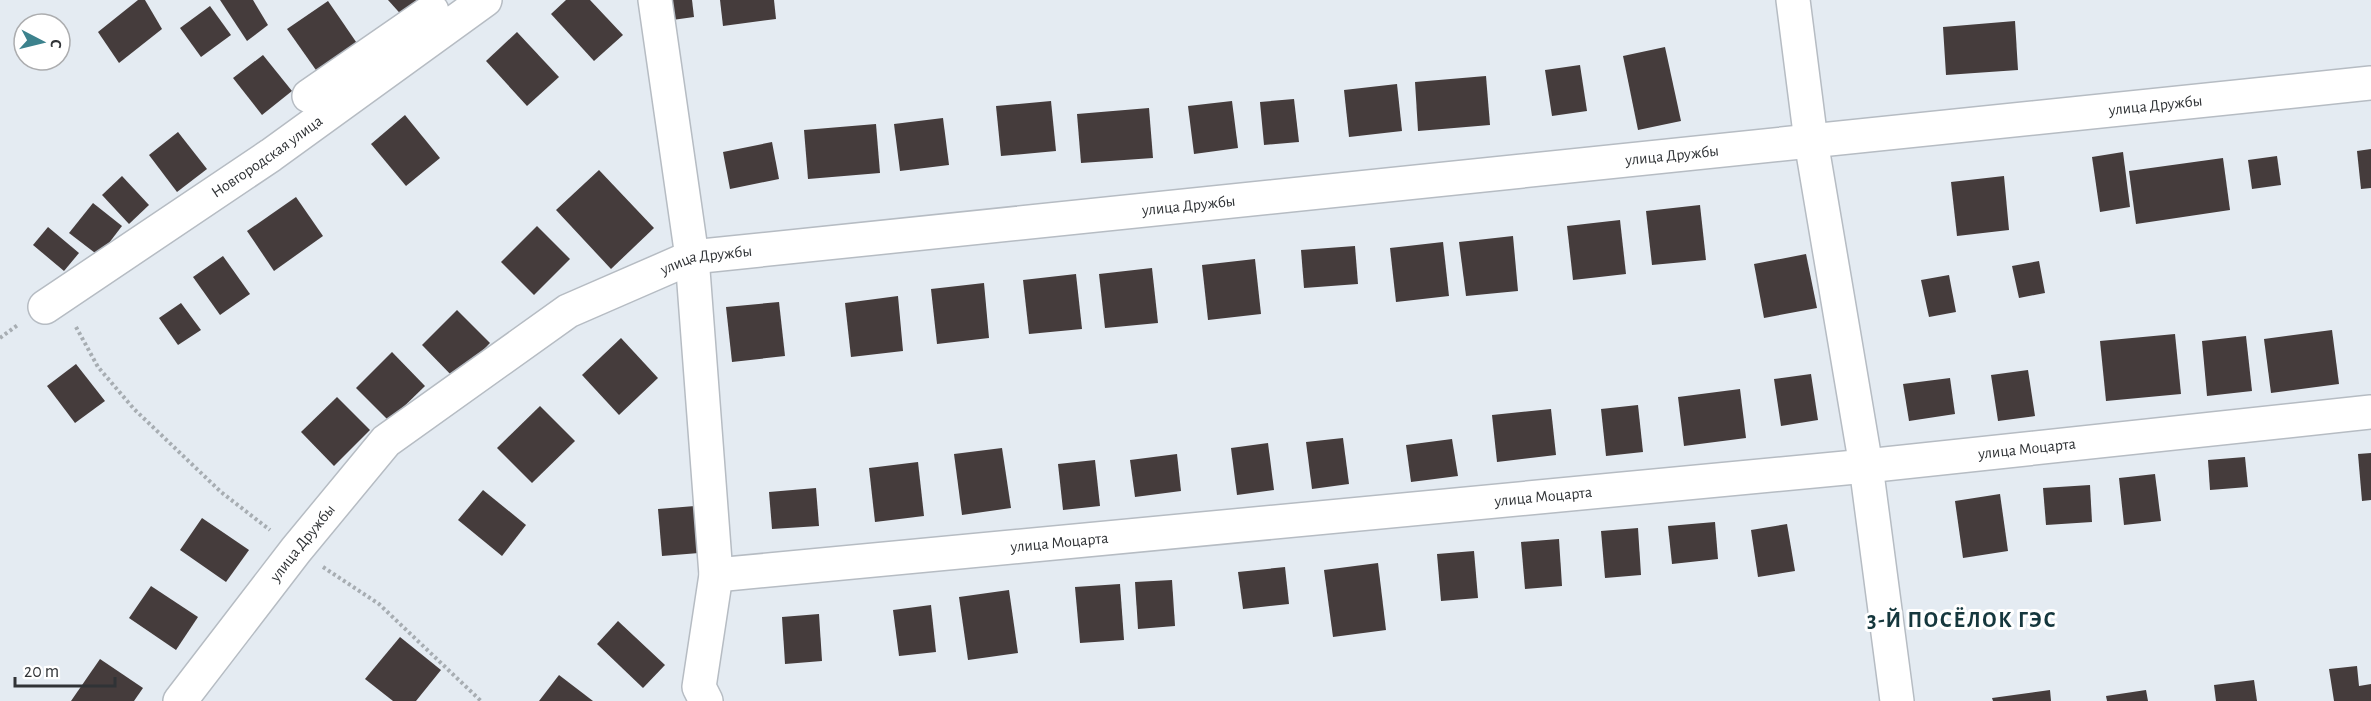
<svg xmlns="http://www.w3.org/2000/svg" width="2371" height="701" font-family="'Alegreya Sans',sans-serif">
<style>
.building{fill:#453c3c}
.lines{fill:none;stroke-linecap:round;stroke-linejoin:round}
.minor-casing{stroke:#b6bcc3;stroke-width:36}
.path{stroke:#a7adb2;stroke-width:4;stroke-dasharray:3 3;stroke-linecap:butt}
.minor{stroke:#fff;stroke-width:33}
.labels{text-anchor:middle;dominant-baseline:central;stroke-width:6;stroke-linejoin:round;paint-order:stroke}
.street-label{font-size:16px;fill:#303336;stroke:#fff}
.district-label{font-size:22px;font-weight:bold;letter-spacing:1.5px;fill:#15373d;stroke:#fff}
</style>
<rect width="100%" height="100%" fill="#e4ebf2"/>
<g class="building">
<polygon points="138,0 145,0 162,29 119,63 98,32"/>
<polygon points="220,0 253,0 268,25 247,41"/>
<polygon points="388,0 429,0 406,20"/>
<polygon points="566,0 590,0 623,35 594,61 551,14"/>
<polygon points="662,0 692,0 694,17 665,21"/>
<polygon points="720,0 774,0 776,19 723,26"/>
<polygon points="328,1 363,52 323,80 287,29"/>
<polygon points="210,6 231,35 201,57 180,28"/>
<polygon points="2015,21 2018,70 1946,75 1943,27"/>
<polygon points="517,32 559,77 527,106 486,61"/>
<polygon points="1665,47 1681,121 1638,130 1623,56"/>
<polygon points="263,55 292,91 262,115 233,78"/>
<polygon points="1580,65 1587,111 1552,116 1545,70"/>
<polygon points="1486,76 1490,125 1418,131 1415,82"/>
<polygon points="1397,84 1402,131 1349,137 1344,90"/>
<polygon points="1294,99 1299,142 1264,145 1260,102"/>
<polygon points="1051,101 1056,151 1001,156 996,106"/>
<polygon points="1232,101 1238,148 1194,154 1188,106"/>
<polygon points="1149,108 1153,158 1081,163 1077,114"/>
<polygon points="405,115 440,158 406,186 371,144"/>
<polygon points="943,118 949,165 900,171 894,124"/>
<polygon points="876,124 880,173 808,179 804,130"/>
<polygon points="178,132 207,169 177,192 149,155"/>
<polygon points="772,142 779,179 730,189 723,152"/>
<polygon points="2371,149 2371,188 2361,189 2357,151"/>
<polygon points="2123,152 2130,207 2100,212 2092,157"/>
<polygon points="2277,156 2281,185 2252,189 2248,160"/>
<polygon points="2223,158 2230,210 2136,224 2129,171"/>
<polygon points="599,170 654,228 611,269 556,210"/>
<polygon points="122,176 149,205 129,224 102,195"/>
<polygon points="2004,176 2009,230 1957,236 1951,182"/>
<polygon points="296,197 323,236 274,271 247,231"/>
<polygon points="93,203 122,226 99,256 69,233"/>
<polygon points="1700,205 1706,260 1652,265 1646,211"/>
<polygon points="1620,220 1626,274 1573,280 1567,226"/>
<polygon points="537,226 570,259 534,295 501,262"/>
<polygon points="48,227 79,253 64,271 33,245"/>
<polygon points="1513,236 1518,291 1466,296 1459,242"/>
<polygon points="1443,242 1449,296 1396,302 1390,248"/>
<polygon points="1355,246 1358,284 1304,288 1301,250"/>
<polygon points="1806,254 1817,308 1764,318 1754,264"/>
<polygon points="223,256 250,294 220,315 193,277"/>
<polygon points="1255,259 1261,314 1208,320 1202,265"/>
<polygon points="2039,261 2045,293 2019,298 2012,266"/>
<polygon points="1152,268 1158,323 1105,328 1099,274"/>
<polygon points="1076,274 1082,329 1029,334 1023,280"/>
<polygon points="1949,275 1956,312 1929,317 1921,280"/>
<polygon points="984,283 989,338 937,344 931,289"/>
<polygon points="898,296 903,351 851,357 845,303"/>
<polygon points="779,302 785,356 732,362 726,307"/>
<polygon points="181,303 201,330 178,345 159,318"/>
<polygon points="457,310 490,343 455,379 422,345"/>
<polygon points="2332,330 2339,384 2271,393 2264,339"/>
<polygon points="2175,334 2181,394 2106,401 2100,341"/>
<polygon points="2246,336 2252,391 2207,396 2202,341"/>
<polygon points="621,338 658,378 619,415 582,375"/>
<polygon points="392,352 425,386 389,421 356,388"/>
<polygon points="76,364 105,401 75,423 47,386"/>
<polygon points="2028,370 2035,416 1998,421 1991,375"/>
<polygon points="1811,374 1818,420 1781,426 1774,379"/>
<polygon points="1950,378 1955,414 1909,421 1903,384"/>
<polygon points="1740,389 1746,438 1684,446 1678,397"/>
<polygon points="337,397 370,430 334,466 301,432"/>
<polygon points="1638,405 1643,452 1606,456 1601,409"/>
<polygon points="540,406 575,441 532,483 497,448"/>
<polygon points="1551,409 1556,455 1497,462 1492,415"/>
<polygon points="1343,438 1349,484 1312,489 1306,442"/>
<polygon points="1452,439 1458,476 1411,482 1406,445"/>
<polygon points="1268,443 1274,490 1237,495 1231,448"/>
<polygon points="1002,448 1011,508 962,515 954,454"/>
<polygon points="2371,453 2371,500 2362,501 2358,454"/>
<polygon points="1177,454 1181,491 1135,497 1130,460"/>
<polygon points="2245,457 2248,487 2210,490 2208,460"/>
<polygon points="1095,460 1100,506 1063,510 1058,464"/>
<polygon points="918,462 924,516 875,522 869,468"/>
<polygon points="2155,474 2161,521 2124,525 2119,478"/>
<polygon points="2090,485 2092,522 2046,525 2043,488"/>
<polygon points="816,488 819,526 772,529 769,492"/>
<polygon points="483,490 526,525 502,556 458,520"/>
<polygon points="2000,494 2008,551 1963,558 1955,501"/>
<polygon points="695,506 699,553 662,556 658,509"/>
<polygon points="202,518 249,550 226,582 180,550"/>
<polygon points="1715,522 1718,559 1672,564 1668,526"/>
<polygon points="1787,524 1795,571 1758,577 1751,530"/>
<polygon points="1638,528 1641,575 1605,578 1601,531"/>
<polygon points="1559,539 1562,586 1525,589 1521,542"/>
<polygon points="1474,551 1478,598 1441,601 1437,554"/>
<polygon points="1378,563 1386,630 1333,637 1324,570"/>
<polygon points="1285,567 1289,604 1243,609 1238,572"/>
<polygon points="1172,580 1175,626 1138,629 1135,582"/>
<polygon points="1120,584 1124,640 1080,643 1075,587"/>
<polygon points="151,586 198,617 176,650 129,618"/>
<polygon points="1009,590 1018,653 968,660 959,597"/>
<polygon points="931,605 936,652 899,656 893,610"/>
<polygon points="819,614 822,661 785,664 782,617"/>
<polygon points="618,621 665,665 643,688 597,644"/>
<polygon points="400,637 441,670 416,701 393,701 365,679"/>
<polygon points="100,659 143,688 134,701 71,701"/>
<polygon points="2357,666 2359,686 2371,684 2371,701 2334,701 2329,669"/>
<polygon points="559,675 593,701 539,701"/>
<polygon points="2254,680 2257,701 2216,701 2214,685"/>
<polygon points="2050,690 2051,701 1993,701 1992,698"/>
<polygon points="2146,690 2148,701 2107,701 2106,696"/>
</g>
<g class="lines">
<defs>
<g id="minor">
<polyline points="655,0 692,257 716,575 699,687 706,701"/>
<polyline points="1793,0 1811,141 1866,466 1897,701"/>
<polyline points="309,96 432,11"/>
<path id="s1" d="M 45,307 L 271,155 L 485,0"/>
<path id="s2" d="M 716,575 L 1866,466 L 2371,412"/>
<path id="s3" d="M 180,701 L 296,550 L 386,441 L 568,311 L 692,257 L 2371,83"/>
</g>
</defs>
<use href="#minor" class="minor-casing"/>
<g class="path">
<polyline points="76,327 98,367 134,409 221,492 270,530"/>
<polyline points="0,338 19,324"/>
<polyline points="323,567 379,604 481,701"/>
</g>
<use href="#minor" class="minor"/>
</g>
<g class="labels">
<g class="street-label">
<text stroke="none"><textPath href="#s3" startOffset="2162">улица Дружбы</textPath></text>
<text stroke="none"><textPath href="#s1" startOffset="268">Новгородская улица</textPath></text>
<text stroke="none"><textPath href="#s3" startOffset="1676">улица Дружбы</textPath></text>
<text stroke="none"><textPath href="#s3" startOffset="1190">улица Дружбы</textPath></text>
<text stroke="none"><textPath href="#s3" startOffset="704">улица Дружбы</textPath></text>
<text stroke="none"><textPath href="#s2" startOffset="1317">улица Моцарта</textPath></text>
<text stroke="none"><textPath href="#s2" startOffset="831">улица Моцарта</textPath></text>
<text stroke="none"><textPath href="#s2" startOffset="345">улица Моцарта</textPath></text>
<text stroke="none"><textPath href="#s3" startOffset="200">улица Дружбы</textPath></text>
</g>
<g class="district-label">
<text x="1962" y="620">3-Й ПОСЁЛОК ГЭС</text>
</g>
</g>
<g transform="translate(42 42) rotate(97)"><circle r="28" fill="#ffffff" stroke="#acadaf" stroke-width="1.5"/>
<path d="M0-4.5L10 22L0 15L-10 22Z" fill="#3c828d"/>
<text y="-9" font-size="16" font-weight="bold" text-anchor="middle" fill="#303336">С</text>
</g>
<path d="M15 677v9h100v-9" fill="none" stroke="#303336" stroke-width="3"/>
<text x="24" y="677" font-size="18" fill="#303336" stroke="#ffffff" stroke-width="4.5" paint-order="stroke">20 m</text>
</svg>
